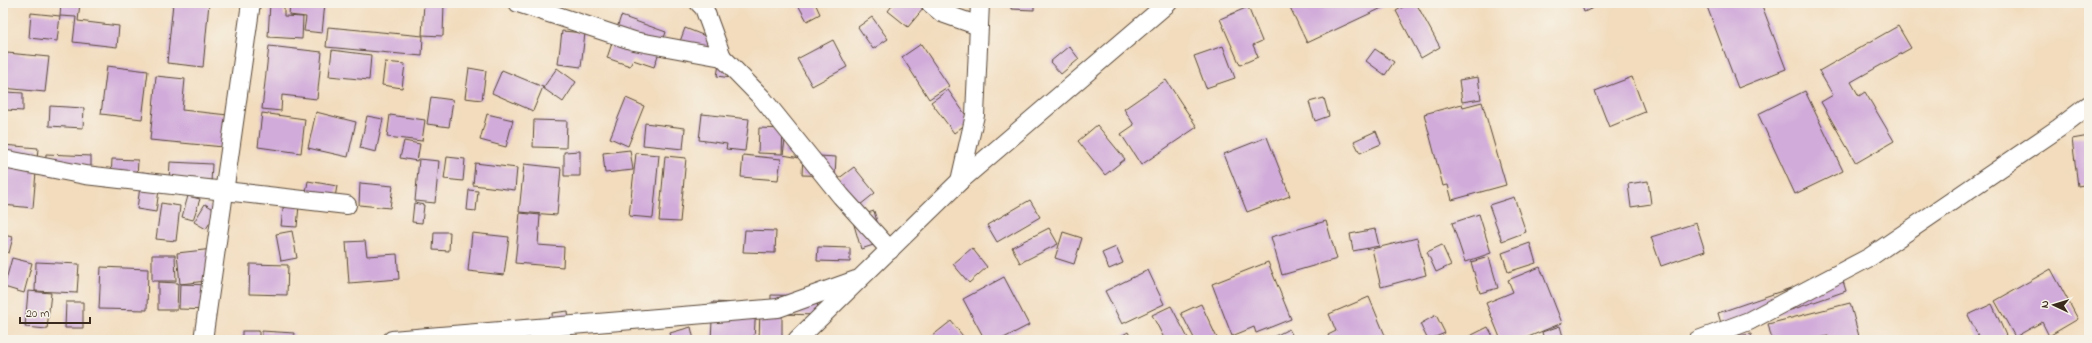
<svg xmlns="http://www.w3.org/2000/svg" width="2092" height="343" font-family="'Indie Flower',sans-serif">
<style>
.building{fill:#d1acda}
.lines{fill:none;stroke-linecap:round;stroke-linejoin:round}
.minor-casing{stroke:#564536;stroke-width:20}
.minor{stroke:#fff;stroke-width:18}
</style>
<rect width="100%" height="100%" fill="#f7f3e8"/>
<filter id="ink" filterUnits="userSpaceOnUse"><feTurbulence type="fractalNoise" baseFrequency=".025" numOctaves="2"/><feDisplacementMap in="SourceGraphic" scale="8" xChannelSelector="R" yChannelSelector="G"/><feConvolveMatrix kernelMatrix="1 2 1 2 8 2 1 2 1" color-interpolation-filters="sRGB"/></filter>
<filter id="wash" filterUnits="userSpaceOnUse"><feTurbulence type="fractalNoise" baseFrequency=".012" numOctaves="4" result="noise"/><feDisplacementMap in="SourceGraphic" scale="16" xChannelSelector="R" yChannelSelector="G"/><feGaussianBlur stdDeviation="0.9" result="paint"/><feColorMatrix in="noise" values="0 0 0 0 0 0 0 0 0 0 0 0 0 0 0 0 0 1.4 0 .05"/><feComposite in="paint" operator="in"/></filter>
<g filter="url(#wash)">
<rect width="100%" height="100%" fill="#f2dcbd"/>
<g id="blocks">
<g class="building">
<polygon points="61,3 80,3 78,21 119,26 117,47 73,42 76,17 60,16"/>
<polygon points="173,3 209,3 203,67 167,63"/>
<polygon points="270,3 284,3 284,16 303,17 302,39 268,37"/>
<polygon points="290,3 325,3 322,33 304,31 306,17 289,15"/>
<polygon points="424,3 444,3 443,36 422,35"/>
<polygon points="797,3 815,3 820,14 807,21"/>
<polygon points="894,3 928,3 908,27 888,11"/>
<polygon points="1011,3 1034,3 1034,10 1011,9"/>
<polygon points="1288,3 1320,3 1321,6 1329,3 1382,3 1384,7 1307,43"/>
<polygon points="1410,3 1416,3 1440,47 1421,58 1396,11"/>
<polygon points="1581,3 1604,3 1584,12"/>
<polygon points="1710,3 1761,3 1786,69 1738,88 1706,4"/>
<polygon points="1248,7 1262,41 1253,45 1258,57 1240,65 1220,19"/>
<polygon points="31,13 60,16 57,41 29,38"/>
<polygon points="621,16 666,32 654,67 633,60 630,66 607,58"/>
<polygon points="872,17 888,39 873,49 858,27"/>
<polygon points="1898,26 1911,48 1851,82 1859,96 1865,92 1894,141 1856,163 1821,102 1833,95 1819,71"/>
<polygon points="328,27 423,36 422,56 326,47"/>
<polygon points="685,28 718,41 711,57 679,44"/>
<polygon points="562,31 585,33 581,67 558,64"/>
<polygon points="833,40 847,67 812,86 797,59"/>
<polygon points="921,44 949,86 929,99 902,57"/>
<polygon points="269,46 322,52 317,99 282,95 281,111 262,109"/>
<polygon points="1069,46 1079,59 1061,74 1050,62"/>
<polygon points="1223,46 1235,78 1206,88 1194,56"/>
<polygon points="1375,49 1394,62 1385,75 1366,61"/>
<polygon points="332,50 371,55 369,80 329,76"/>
<polygon points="7,53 49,57 45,92 3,88"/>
<polygon points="385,62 405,64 402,88 382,85"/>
<polygon points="719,64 731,78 717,76"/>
<polygon points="107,66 148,71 142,119 101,114"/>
<polygon points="469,68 486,71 482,100 465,98"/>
<polygon points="557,68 576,82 563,102 543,88"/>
<polygon points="502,70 543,87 533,111 492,93"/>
<polygon points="156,76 185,79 182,110 237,116 234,148 150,140"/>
<polygon points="1478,77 1481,99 1462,102 1459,80"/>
<polygon points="1632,77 1645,112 1609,127 1595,91"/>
<polygon points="1166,80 1197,127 1141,165 1121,134 1134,125 1124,109"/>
<polygon points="948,90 970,121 954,133 931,102"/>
<polygon points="1805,91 1843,171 1795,194 1758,114"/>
<polygon points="7,92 23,93 23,111 6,110"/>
<polygon points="431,97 453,100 449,127 427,124"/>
<polygon points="626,98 644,106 628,146 610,138"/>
<polygon points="1324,98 1329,116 1315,121 1309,102"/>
<polygon points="1482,102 1506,185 1452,200 1448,185 1443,186 1424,114 1462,104 1463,107"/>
<polygon points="50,106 84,108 83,128 49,126"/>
<polygon points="316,112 356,122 348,157 308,148"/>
<polygon points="262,113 305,119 301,153 258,147"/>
<polygon points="487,114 513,120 506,147 480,140"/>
<polygon points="702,114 749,119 745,151 726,149 727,144 699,140"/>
<polygon points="390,115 425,120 422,141 387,137"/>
<polygon points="367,116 383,119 376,152 360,148"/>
<polygon points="534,120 567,121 566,148 533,147"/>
<polygon points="645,123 685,128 683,149 643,145"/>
<polygon points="1097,125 1125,159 1105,175 1078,141"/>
<polygon points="759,128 783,129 782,154 758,153"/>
<polygon points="1376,131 1381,144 1360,153 1354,141"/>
<polygon points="786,133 800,158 783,155"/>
<polygon points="2089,136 2089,184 2078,186 2072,139"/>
<polygon points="1267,137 1290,196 1247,212 1224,154"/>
<polygon points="404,141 420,144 417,161 400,158"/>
<polygon points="3,145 38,148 33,208 3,205 6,163 3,163"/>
<polygon points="630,150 633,170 605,173 603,153"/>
<polygon points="580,151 580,176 564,176 564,152"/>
<polygon points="636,153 659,155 653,218 629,216"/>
<polygon points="46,154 91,156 91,176 45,175"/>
<polygon points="743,155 781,159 778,180 741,177"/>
<polygon points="803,155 836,157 835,176 802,175"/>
<polygon points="665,156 686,158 680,222 659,221"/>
<polygon points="447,157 465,159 463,181 444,179"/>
<polygon points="112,159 138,160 137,178 111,178"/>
<polygon points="419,159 439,161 435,203 415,201"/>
<polygon points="170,162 212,164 211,183 169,181"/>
<polygon points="475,163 517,168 515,190 473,185"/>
<polygon points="524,164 561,168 557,215 519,212"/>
<polygon points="854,167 875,193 855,209 834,182"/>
<polygon points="142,172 161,175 156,212 137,209"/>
<polygon points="308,181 337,186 333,209 304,204"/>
<polygon points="1648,181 1651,204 1631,207 1628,184"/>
<polygon points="360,183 393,186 390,208 359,205"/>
<polygon points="469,190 478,191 476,211 467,210"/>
<polygon points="285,193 300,194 297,227 281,226"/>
<polygon points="188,196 200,199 193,220 182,217"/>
<polygon points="1514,197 1526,232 1502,241 1489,205"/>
<polygon points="1030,200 1040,217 997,242 987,225"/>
<polygon points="161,203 180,206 176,241 156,239"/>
<polygon points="414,203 424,205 422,223 412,222"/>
<polygon points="205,204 217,211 206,229 194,222"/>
<polygon points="874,211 883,242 861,249 852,218"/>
<polygon points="520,213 540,215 538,245 564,247 563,267 515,263"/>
<polygon points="1479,214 1491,253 1465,262 1452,223"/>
<polygon points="1326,221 1337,259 1282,275 1271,237"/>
<polygon points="1696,223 1705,251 1661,266 1651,237"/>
<polygon points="1049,228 1058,244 1020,263 1012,247"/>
<polygon points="1375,229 1379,246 1353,251 1350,234"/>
<polygon points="745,230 776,231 775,253 743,252"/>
<polygon points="292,231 297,258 281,261 276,234"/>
<polygon points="434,232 450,232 449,251 433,250"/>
<polygon points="1063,232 1082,238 1074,264 1055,258"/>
<polygon points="472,233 509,237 504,275 468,271"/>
<polygon points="3,235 13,237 9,253 3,251"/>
<polygon points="1417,238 1426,275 1381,287 1372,249"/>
<polygon points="365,241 367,256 397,254 399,279 349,283 346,242"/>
<polygon points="1530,243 1536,263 1508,272 1502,253"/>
<polygon points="1442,245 1451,265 1436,272 1427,252"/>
<polygon points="818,247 850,248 850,262 817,261"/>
<polygon points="1116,247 1123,263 1109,269 1102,253"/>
<polygon points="972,248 987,267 969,283 953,264"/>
<polygon points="213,249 216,280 180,284 177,253"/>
<polygon points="152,255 175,255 176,281 152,281"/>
<polygon points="1489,257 1498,288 1480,293 1471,262"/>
<polygon points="12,258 32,263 24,293 4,287"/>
<polygon points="36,262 79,264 77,293 35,291"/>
<polygon points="1268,262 1291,319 1256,333 1254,327 1232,336 1212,284"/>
<polygon points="250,264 288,265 287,295 249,294"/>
<polygon points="101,267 148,269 147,310 99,309"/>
<polygon points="1540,267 1562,323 1521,340 1501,340 1486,303 1513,292 1508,280"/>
<polygon points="2051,269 2078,319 2049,336 2042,322 2015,337 1995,301"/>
<polygon points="1148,270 1164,304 1122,324 1105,291"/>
<polygon points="1840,271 1846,291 1724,333 1718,313"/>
<polygon points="1004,277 1029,325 1000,340 985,340 963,299"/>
<polygon points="158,282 178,283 177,310 158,310"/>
<polygon points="180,284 212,285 211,310 179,309"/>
<polygon points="28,291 51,293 47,329 25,327"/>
<polygon points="771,295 818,296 817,315 782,314 782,340 759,340 760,310 771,310"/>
<polygon points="1369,297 1387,340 1330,340 1328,335 1336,331 1329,314"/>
<polygon points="66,302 83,302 83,328 65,328"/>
<polygon points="713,302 756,304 754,340 711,340"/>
<polygon points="1850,303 1860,340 1829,340 1828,336 1812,340 1772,340 1768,324"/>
<polygon points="1201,304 1218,340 1195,340 1181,313"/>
<polygon points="1992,304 2008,340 1980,340 1968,315"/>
<polygon points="1171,306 1189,340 1165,340 1152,315"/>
<polygon points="568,311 570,335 554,336 552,313"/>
<polygon points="1436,315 1445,333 1428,340 1420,324"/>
<polygon points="951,321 966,340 927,340"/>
<polygon points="1560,326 1564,340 1544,340 1542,332"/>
<polygon points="691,327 694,340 672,340 670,333"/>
<polygon points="1488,327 1495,340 1462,340"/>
<polygon points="1289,329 1295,340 1267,340"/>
<rect x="242" y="331" width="17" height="9"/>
<polygon points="262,331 294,333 293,340 262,340"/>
<polygon points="1128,332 1132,340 1114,340"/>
<polygon points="1751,334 1752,340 1733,340 1733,337"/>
</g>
</g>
</g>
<g filter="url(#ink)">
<use href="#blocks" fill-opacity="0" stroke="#564536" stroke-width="1"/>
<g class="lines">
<defs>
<g id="minor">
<polyline points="518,3 634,41 722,57 762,98 841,196 890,250"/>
<polyline points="699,3 704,8 722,57"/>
<polyline points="930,3 942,13 979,26"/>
<polyline points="3,159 85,175 347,205"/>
<polyline points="960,181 975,115 980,3"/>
<polyline points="203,340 251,3"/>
<polyline points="392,340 778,308 856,280"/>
<polyline points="797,340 960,181 1168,3"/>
<polyline points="1698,340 1749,321 1870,257 2059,128 2089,105"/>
</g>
</defs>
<use href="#minor" class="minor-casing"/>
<use href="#minor" class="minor"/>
</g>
</g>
<rect width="2092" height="343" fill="none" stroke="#f7f3e8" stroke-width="16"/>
<g transform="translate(2054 305) rotate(274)" stroke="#f7f3e8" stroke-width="3" paint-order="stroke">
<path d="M0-3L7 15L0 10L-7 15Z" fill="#3b2a1e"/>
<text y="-6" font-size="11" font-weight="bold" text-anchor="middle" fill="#3b2a1e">N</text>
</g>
<path d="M20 317v6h70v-6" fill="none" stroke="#3b2a1e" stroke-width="2"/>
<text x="26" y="317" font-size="12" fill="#3b2a1e" stroke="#f7f3e8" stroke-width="3" paint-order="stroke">20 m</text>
</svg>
